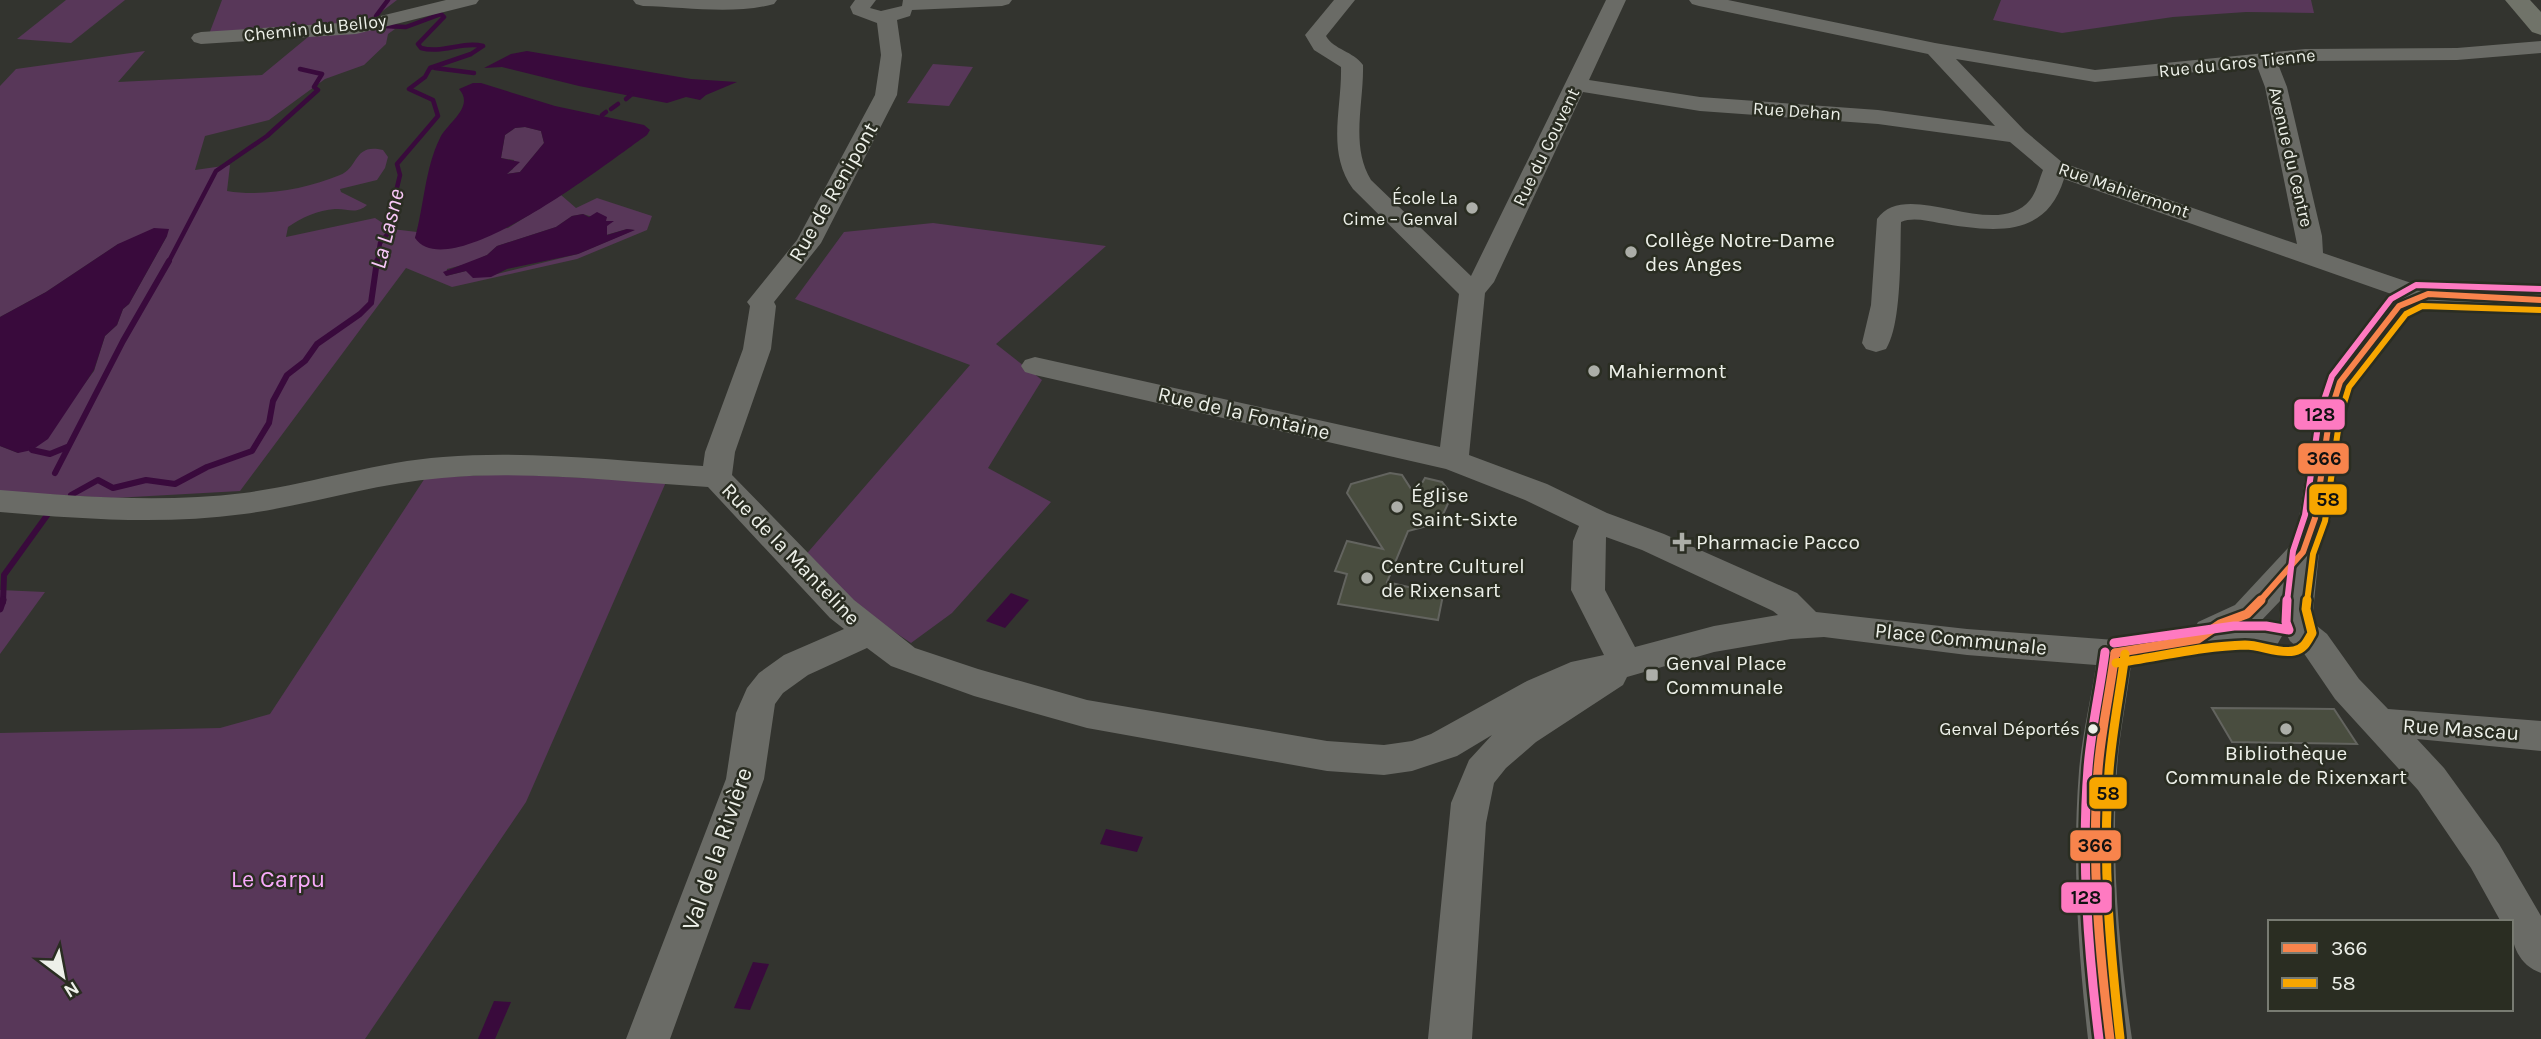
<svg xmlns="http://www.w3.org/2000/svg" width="2541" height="1039" font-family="Karla,sans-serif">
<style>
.green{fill:#583759;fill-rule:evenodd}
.water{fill:#390a3c;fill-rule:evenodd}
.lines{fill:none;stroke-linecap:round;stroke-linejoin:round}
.stream-far2{stroke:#390a3c;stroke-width:4.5}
.stream-far1{stroke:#390a3c;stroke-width:6}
.stream{stroke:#390a3c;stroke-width:7}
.building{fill:#494d3f;stroke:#63645f;stroke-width:2}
.minor{fill:#6a6b66;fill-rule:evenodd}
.major{fill:#707369;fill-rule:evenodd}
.bus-1-far1-casing{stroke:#2a2d22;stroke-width:11}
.bus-1-casing{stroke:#2a2d22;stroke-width:14}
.bus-2-far1-casing{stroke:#2a2d22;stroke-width:11}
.bus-2-casing{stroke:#2a2d22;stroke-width:14}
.bus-3-far1-casing{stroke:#2a2d22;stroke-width:11}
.bus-3-casing{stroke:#2a2d22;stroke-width:14}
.bus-1-far1{stroke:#f8844c;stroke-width:6}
.bus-1{stroke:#f8844c;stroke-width:9}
.bus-2-far1{stroke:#f7a600;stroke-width:6}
.bus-2{stroke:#f7a600;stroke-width:9}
.bus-3-far1{stroke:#fe7ac1;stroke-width:6}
.bus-3{stroke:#fe7ac1;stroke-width:9}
.poi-dot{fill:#acaea8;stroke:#2a2d22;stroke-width:2.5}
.bus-dot{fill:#edf0e9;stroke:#2a2d22;stroke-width:2.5}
.labels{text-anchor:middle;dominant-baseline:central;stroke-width:5;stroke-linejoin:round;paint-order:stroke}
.far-street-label{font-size:18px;fill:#edf0e9;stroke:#2a2d22}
.far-poi-label{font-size:18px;fill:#edf0e9;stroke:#2a2d22;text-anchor:end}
.bus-label{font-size:19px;fill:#edf0e9;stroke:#2a2d22;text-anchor:end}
.street-label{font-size:21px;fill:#edf0e9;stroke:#2a2d22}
.poi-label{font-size:21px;fill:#edf0e9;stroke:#2a2d22;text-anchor:start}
.water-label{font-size:23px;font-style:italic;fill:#f8c8f8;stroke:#2a2d22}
.near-street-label{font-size:24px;fill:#edf0e9;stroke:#2a2d22}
.near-park-label{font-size:24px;fill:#f8aafa;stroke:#2a2d22}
.line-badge{stroke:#2a2d22;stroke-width:2.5}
.pale-badge-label{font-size:19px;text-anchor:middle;font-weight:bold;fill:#111}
</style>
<rect width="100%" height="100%" fill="#33342f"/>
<g class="green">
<polygon points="66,0 125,0 71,43 17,39"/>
<path d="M 222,0 L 397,0 L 376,16 L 384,26 L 395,29 L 388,34 L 386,44 L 364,65 L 325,79 L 269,120 L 205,136 L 195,170 L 230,165 L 227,191 C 263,197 306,189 340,175 C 359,168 353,143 383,150 L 388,157 L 385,168 L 377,180 L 340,189 L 341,192 L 367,205 C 356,215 347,208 335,209 C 318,210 301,218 288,227 L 286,237 L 375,218 L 392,229 L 417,232 L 415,238 L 508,228 L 561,195 L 576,208 L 597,198 L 652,216 L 647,230 L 577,259 L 452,287 L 406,268 L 240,491 L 114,498 L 0,492 L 0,446 L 18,453 L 80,390 L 94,371 L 105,336 L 117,325 L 123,309 L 129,304 L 167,236 L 118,244 L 46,292 L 0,317 L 0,86 L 16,69 L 145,51 L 118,82 L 262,75 L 308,37 L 206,42 ZM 583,214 L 605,221 L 606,235 L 627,229 L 634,230 L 578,254 L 489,276 L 482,277 L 466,271 L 446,276 L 447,269 L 470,263 L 487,255 L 497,246 L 556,227 L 572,216 Z"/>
<polygon points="2001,0 2311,0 2314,13 2246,12 2173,17 2062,33 1993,20"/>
<polygon points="933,64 973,67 949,106 907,103"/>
<polygon points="525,127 541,131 544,143 520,172 506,174 513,169 514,160 501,158 505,135 515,128"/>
<polygon points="933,223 1106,246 996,344 1042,380 988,468 1051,502 952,613 911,643 857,607 803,558 970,365 795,299 844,232"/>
<polygon points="507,474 666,482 526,802 365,1039 0,1039 0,733 220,728 270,714 425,478"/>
<polygon points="0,590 45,592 0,654"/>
</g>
<g class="water">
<polygon points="527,51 691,79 737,82 706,95 700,100 686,97 667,103 579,86 502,67 484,68 511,54"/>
<path d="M 473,83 L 481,83 L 555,106 L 644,125 L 650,130 L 647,135 C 612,159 450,288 415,238 C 424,206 425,168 440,138 C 448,122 475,107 459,89 ZM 525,127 L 541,131 L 544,143 L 520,172 L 507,174 L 520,162 L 501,158 L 505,135 L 515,128 Z"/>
<polygon points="597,212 607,217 606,221 614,221 607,226 607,235 627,229 635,230 578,254 507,269 491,277 473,278 466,271 446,276 443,272 487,255 497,246 556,227 572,216 583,214 589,217"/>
<polygon points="154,228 169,229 167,236 129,304 123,309 117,325 105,336 94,370 48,439 32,450 18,453 0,446 0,317 46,292 118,244"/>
<polygon points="1011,593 1029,600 1005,628 986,621"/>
<polygon points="1106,829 1143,837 1137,852 1100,844"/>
<polygon points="753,962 769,964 750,1010 734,1008"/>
<polygon points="494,1001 511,1002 495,1039 478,1039"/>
</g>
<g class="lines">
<g class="stream-far2">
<polyline points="380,21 376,16 388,0"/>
<polyline points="435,68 474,73"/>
<polyline points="626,99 632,94"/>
<polyline points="611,109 618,104"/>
<polyline points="602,115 606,112"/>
<polyline points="168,263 216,171 267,136 318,90 314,87 322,74 300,69"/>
<path d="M 377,263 L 380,243 L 392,229 L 394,200 L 400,175 L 397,164 L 438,116 L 433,100 L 409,89 L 425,77 L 430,68 L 471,54 L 483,46 C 462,41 442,54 421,48 L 418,44 L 444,17 L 441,14 L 406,27 L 384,26"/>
</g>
<g class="stream-far1">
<polyline points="32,450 50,454 67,447"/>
<polyline points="55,473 123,341 169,261"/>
<polyline points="71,495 98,480 113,488 146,480 175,484 207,467 252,451 269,423 273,401 287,375 305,361 317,344 360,314 371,303 377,261"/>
<polyline points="3,602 4,575 48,514"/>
</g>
<polyline class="stream" points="0,609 3,600"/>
</g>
<g class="building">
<polygon points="1390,473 1402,475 1415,495 1425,478 1442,482 1452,495 1439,523 1408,531 1387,582 1443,595 1438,620 1338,604 1347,574 1335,571 1347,541 1383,549 1347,493 1351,484"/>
<polygon points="2212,708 2334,709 2357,744 2232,742"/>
</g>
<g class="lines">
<g class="minor">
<polygon points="446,0 479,0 476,4 356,34 201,44 194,42 191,38 194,34 201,32 356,22"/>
<path d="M 633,0 L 777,0 L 774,4 C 733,15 685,7 643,6 L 636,4 Z"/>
<path d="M 855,0 L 876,0 L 870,8 L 881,11 L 902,6 L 903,0 L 1012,0 L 1009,4 L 1002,6 L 912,10 L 910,16 L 897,20 L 902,55 L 897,95 L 821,243 L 774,302 L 776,306 L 771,349 L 735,452 L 732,475 L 854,600 L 915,648 L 978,669 L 1087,700 L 1327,741 L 1384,745 L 1412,741 L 1431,734 L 1527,681 L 1571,662 L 1604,655 L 1571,590 L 1573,541 L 1579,526 L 1525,500 L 1446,469 L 1035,375 L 1025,372 L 1021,366 L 1025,360 L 1035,357 L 1440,447 L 1459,294 L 1353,189 C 1326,151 1342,110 1341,67 L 1314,50 L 1305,35 L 1334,0 L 1355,0 L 1326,36 C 1334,50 1353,51 1363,65 C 1364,103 1350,146 1371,180 L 1471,276 L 1606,0 L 1626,0 L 1589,80 L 1700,97 L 1878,110 L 1995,126 L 1928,54 L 1699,6 L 1692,4 L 1689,0 L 1728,0 L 1935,43 L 2095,70 L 2305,49 L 2457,48 L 2541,41 L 2541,53 L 2457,60 L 2305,61 L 2278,64 L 2287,87 L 2322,236 L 2323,253 L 2423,287 L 2541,292 L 2541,308 L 2430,302 L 2413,308 L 2354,383 L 2345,414 L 2331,518 L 2319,552 L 2312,622 L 2327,634 L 2359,679 L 2388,709 L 2541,721 L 2541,751 L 2417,739 L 2444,768 L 2499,844 L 2541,916 L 2541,973 C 2519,965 2511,945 2511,922 L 2501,922 L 2471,868 L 2418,790 L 2335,699 L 2303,652 L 2290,641 L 2279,620 L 2281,600 L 2259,623 L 2277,627 L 2282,636 L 2277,645 L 2265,649 L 2198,652 L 2131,664 C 2127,699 2119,734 2117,770 C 2111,860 2119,950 2132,1039 L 2088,1039 C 2078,950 2072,860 2079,771 C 2082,735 2091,700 2096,665 L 1967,655 L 1824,637 L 1791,639 L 1714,652 L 1627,677 L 1623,685 L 1536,742 L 1506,768 L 1494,783 L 1486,823 L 1472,1039 L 1428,1039 L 1451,803 L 1469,760 L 1492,735 L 1457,756 L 1412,771 L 1384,775 L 1327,771 L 1087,728 L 974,696 L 891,666 L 867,648 L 808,675 L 783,693 L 775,704 L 764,779 L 670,1039 L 626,1039 L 726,779 L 736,713 L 747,688 L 759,673 L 784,655 L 844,629 L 830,618 L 708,487 C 620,482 530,470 442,478 C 375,483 311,505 244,514 C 163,525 81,519 0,512 L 0,490 C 81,497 163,503 244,493 C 311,484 375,462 443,457 C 529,450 617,461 703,466 L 705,452 L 743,349 L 750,306 L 747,302 L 797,240 L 875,95 L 881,55 L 877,23 L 853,14 L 850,7 ZM 1956,59 L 2095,82 L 2257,66 L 2265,87 L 2297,244 L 2063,163 L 2025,131 ZM 1583,92 L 1700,111 L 1878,124 L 2010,142 L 2043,170 C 2039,180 2037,191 2030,200 C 1995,243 1906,176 1877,219 L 1871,305 L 1862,343 L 1866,349 L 1876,352 L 1886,349 C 1902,324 1900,253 1901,222 C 1913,217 1927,221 1939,223 C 1990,231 2045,241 2064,179 L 2397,296 L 2378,313 L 2326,382 L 2315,414 L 2299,518 L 2289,547 L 2235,605 L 2198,622 L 2196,626 L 2115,640 L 1967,629 L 1816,612 L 1797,593 L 1664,534 L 1607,513 L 1547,484 L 1469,455 L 1485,293 L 1494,282 ZM 1606,537 L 1642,550 L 1773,611 L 1778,615 L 1714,626 L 1635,647 L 1605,590 Z"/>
</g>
<polygon class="major" points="2505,0 2530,0 2541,12 2541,35 2532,32"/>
<defs>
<polyline id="bus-1-far1" points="2259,602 2303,552 2315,518 2330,414 2340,382 2399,306 2428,294 2541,300"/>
<g id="bus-1">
<polyline points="2115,653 2198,639 2220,624 2247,614 2261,600"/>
<path d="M 2110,1039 C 2099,950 2091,860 2098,770 C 2101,731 2110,692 2115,653"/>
</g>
<polyline id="bus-2-far1" points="2307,602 2313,554 2325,521 2340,416 2349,387 2406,314 2422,306 2541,310"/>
<g id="bus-2">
<path d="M 2116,663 C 2159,657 2202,646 2245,645 C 2261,645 2278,654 2294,651 C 2304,649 2307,642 2312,633 L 2306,609 L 2307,600"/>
<path d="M 2120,1038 C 2110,949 2102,860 2109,771 C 2112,732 2120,693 2125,654"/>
</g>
<polyline id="bus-3-far1" points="2287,602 2293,551 2305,515 2320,412 2332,376 2391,299 2416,285 2541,289"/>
<g id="bus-3">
<polyline points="2114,643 2234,626 2266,626 2289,630 2286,622 2287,600"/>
<path d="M 2099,1039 C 2088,949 2081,859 2088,768 C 2091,729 2100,691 2105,652"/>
</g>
</defs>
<use href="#bus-1-far1" class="bus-1-far1-casing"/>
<use href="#bus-1" class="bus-1-casing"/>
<use href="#bus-2-far1" class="bus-2-far1-casing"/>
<use href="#bus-2" class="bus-2-casing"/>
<use href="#bus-3-far1" class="bus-3-far1-casing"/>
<use href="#bus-3" class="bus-3-casing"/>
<use href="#bus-1-far1" class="bus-1-far1"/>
<use href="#bus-1" class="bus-1"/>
<use href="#bus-2-far1" class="bus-2-far1"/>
<use href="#bus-2" class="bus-2"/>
<use href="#bus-3-far1" class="bus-3-far1"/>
<use href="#bus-3" class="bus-3"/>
</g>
<g class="poi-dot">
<circle cx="1472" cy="208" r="7"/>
<circle cx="1631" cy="252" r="7"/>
<circle cx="1594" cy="371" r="7"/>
<circle cx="1397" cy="507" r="7"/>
<path d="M1678.5 531.5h7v7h7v7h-7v7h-7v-7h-7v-7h7z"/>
<circle cx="1367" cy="578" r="7"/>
<rect x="1645" y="668" width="14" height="14" rx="3.5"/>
<circle cx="2286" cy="729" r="7"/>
</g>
<circle class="bus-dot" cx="2093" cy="729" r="6"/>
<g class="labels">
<g class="far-street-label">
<text transform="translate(315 28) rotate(-6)">Chemin du Belloy</text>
<text transform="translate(2237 63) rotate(-6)">Rue du Gros Tienne</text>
<text transform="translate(1797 111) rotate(4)">Rue Dehan</text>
<text transform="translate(1546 147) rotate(-64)">Rue du Couvent</text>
<text transform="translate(2291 157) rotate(77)">Avenue du Centre</text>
<text transform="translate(2124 190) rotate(19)">Rue Mahiermont</text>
</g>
<g class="far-poi-label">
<text x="1458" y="198">École La<tspan x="1458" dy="21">Cime – Genval</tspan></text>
</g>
<g class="bus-label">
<text x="2080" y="729">Genval Déportés</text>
</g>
<g class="street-label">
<text transform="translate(833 192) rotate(-60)">Rue de Renipont</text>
<text transform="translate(1244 413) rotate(13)">Rue de la Fontaine</text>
<text transform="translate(791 554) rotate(46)">Rue de la Manteline</text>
<text transform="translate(1961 639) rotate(6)">Place Communale</text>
<text transform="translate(2461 729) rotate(4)">Rue Mascau</text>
</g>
<g class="poi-label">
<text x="1645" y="240">Collège Notre-Dame<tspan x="1645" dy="24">des Anges</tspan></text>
<text x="1608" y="371">Mahiermont</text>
<text x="1411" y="495">Église<tspan x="1411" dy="24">Saint-Sixte</tspan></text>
<text x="1696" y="542">Pharmacie Pacco</text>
<text x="1381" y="566">Centre Culturel<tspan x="1381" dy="24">de Rixensart</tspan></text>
<text x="1666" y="663">Genval Place<tspan x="1666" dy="24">Communale</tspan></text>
<text x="2286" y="753" text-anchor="middle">Bibliothèque<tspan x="2286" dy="24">Communale de Rixenxart</tspan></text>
</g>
<g class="water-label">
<text transform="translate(387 229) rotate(-76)">La Lasne</text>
</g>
<g class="near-street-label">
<text transform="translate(717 849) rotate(-71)">Val de la Rivière</text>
</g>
<g class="near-park-label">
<text x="278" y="879">Le Carpu</text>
</g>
</g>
<g class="line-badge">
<rect x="2293" y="398" width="53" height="33" rx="7" fill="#fe7ac1"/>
<rect x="2297" y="442" width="53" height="33" rx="7" fill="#f8844c"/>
<rect x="2308" y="483" width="40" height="33" rx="7" fill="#f7a600"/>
<rect x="2088" y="776" width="40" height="34" rx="7" fill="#f7a600"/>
<rect x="2069" y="829" width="53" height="33" rx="7" fill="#f8844c"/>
<rect x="2060" y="881" width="53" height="33" rx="7" fill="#fe7ac1"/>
</g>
<g class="pale-badge-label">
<text x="2320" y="421">128</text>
<text x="2324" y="465">366</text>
<text x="2328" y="506">58</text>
<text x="2108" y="800">58</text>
<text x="2095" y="852">366</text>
<text x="2086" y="904">128</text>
</g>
<rect x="2268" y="920" width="245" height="91" fill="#2a2d22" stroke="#787b72" stroke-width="2"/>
<rect x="2282" y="943" width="35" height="10" fill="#f8844c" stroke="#787b72" stroke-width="2"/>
<text x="2331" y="955" font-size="21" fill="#edf0e9">366</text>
<rect x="2282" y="978" width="35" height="10" fill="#f7a600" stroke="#787b72" stroke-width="2"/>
<text x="2331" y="990" font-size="21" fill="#edf0e9">58</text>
<g transform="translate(63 976) rotate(148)" stroke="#2a2d22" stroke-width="5" paint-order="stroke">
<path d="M0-5L12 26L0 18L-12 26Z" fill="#edf0e9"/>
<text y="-10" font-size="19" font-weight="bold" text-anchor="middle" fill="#edf0e9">N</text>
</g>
</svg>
